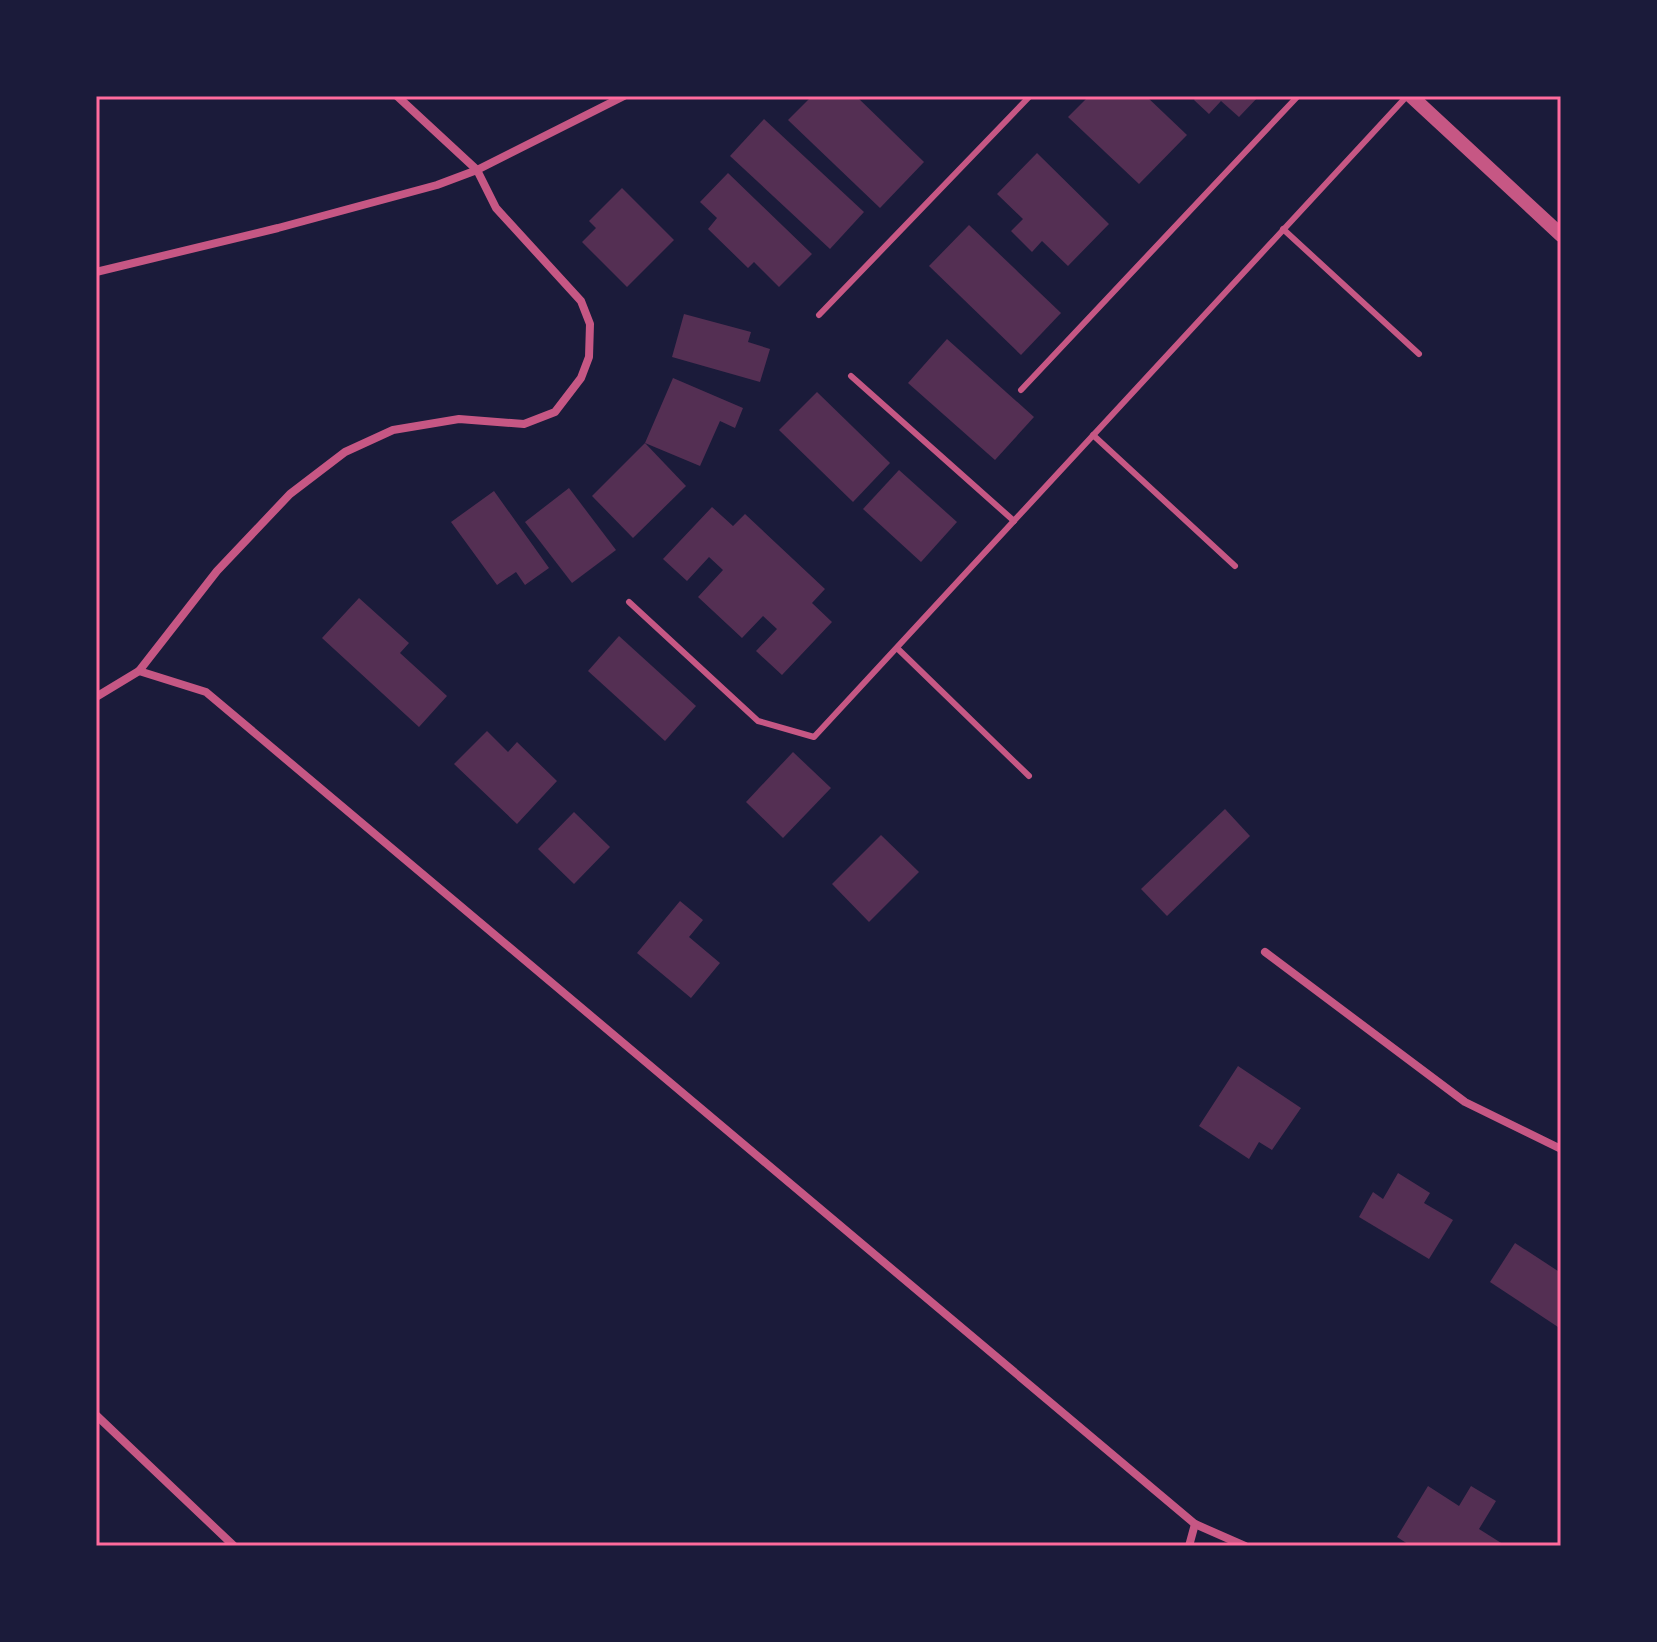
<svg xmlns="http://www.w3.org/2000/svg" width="1657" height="1642" font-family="'Roboto Condensed',sans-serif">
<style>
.building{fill:#542f53}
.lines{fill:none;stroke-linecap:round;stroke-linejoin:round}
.service{stroke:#c65784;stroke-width:6}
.minor{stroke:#c65784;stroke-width:8}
.tertiary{stroke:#c65784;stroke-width:14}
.neatline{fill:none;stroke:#ff6b9d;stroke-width:3}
</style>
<rect width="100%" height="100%" fill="#1b1b3a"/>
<g class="building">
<polygon points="812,96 856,96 924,162 880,208 788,120"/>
<polygon points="1089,96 1146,96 1187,135 1139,184 1068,117"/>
<polygon points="1197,96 1259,96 1239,117 1221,101 1209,114 1194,100"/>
<polygon points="764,119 864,212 830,249 730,156"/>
<polygon points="1037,153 1109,224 1068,266 1042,241 1032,252 1011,231 1023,219 997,194"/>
<polygon points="728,173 812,254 779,287 754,262 748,268 708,229 717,218 700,202"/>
<polygon points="622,188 674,240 627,287 582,242 596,228 589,221"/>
<polygon points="969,225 1061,313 1021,355 929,266"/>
<polygon points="684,314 751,332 748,342 770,349 760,382 672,357"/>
<polygon points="947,339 1034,417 995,460 908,383"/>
<polygon points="673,378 743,408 735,428 720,421 700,466 645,443"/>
<polygon points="817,392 890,463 853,502 779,430"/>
<polygon points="645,443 686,486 633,538 592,496"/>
<polygon points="899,470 957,522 921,562 863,509"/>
<polygon points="569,488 616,550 572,583 525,522"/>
<polygon points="494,491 549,568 525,585 516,572 497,585 451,522"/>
<polygon points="712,507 733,526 745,514 825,589 812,603 832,622 782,675 756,651 777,629 763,616 742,638 698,597 723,570 709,557 687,581 663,559"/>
<polygon points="359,598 409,643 400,653 447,696 419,727 322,638"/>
<polygon points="619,636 696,706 665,741 588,671"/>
<polygon points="487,731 508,752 517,742 557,781 517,824 454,764"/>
<polygon points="793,752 831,788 783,838 746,802"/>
<polygon points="1225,809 1250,836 1167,916 1141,889"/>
<polygon points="574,812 610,847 574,884 538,849"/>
<polygon points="881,835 919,872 869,922 832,884"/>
<polygon points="680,901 703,920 689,937 720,963 691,998 637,953"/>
<polygon points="1238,1066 1301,1108 1272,1150 1259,1142 1249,1159 1199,1126"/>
<polygon points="1398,1173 1430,1193 1424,1203 1453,1220 1429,1259 1359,1217 1373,1192 1383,1199"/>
<polygon points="1515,1243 1561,1273 1561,1329 1490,1282"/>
<polygon points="1428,1486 1459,1506 1471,1486 1496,1501 1479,1529 1506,1546 1411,1546 1397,1537"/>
</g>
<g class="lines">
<g class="service">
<polyline points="1283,229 1419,354"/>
<polyline points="819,315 1030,96"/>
<polyline points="851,376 1014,521"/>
<polyline points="1021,390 1298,96"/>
<polyline points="1093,435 1235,566"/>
<polyline points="629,602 758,721 814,737 1407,96"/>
<polyline points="897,648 1029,776"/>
</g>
<g class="minor">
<polyline points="96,272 278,228 437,185 477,170 624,96"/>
<polyline points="139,671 217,571 290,494 345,452 393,430 459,419 524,424 555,412 581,378 589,357 590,324 581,301 496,208 477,170 397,96"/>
<polyline points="96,697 139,671 206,692 1195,1524 1245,1546"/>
<polyline points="1265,952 1465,1102 1561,1149"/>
<polyline points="96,1415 234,1546"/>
<polyline points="1189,1546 1195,1524"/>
</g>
<polyline class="tertiary" points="1411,96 1561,235"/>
</g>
<rect width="1657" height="1642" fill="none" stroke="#1b1b3a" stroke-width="196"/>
<rect x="98" y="98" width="1461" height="1446" class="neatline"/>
</svg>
